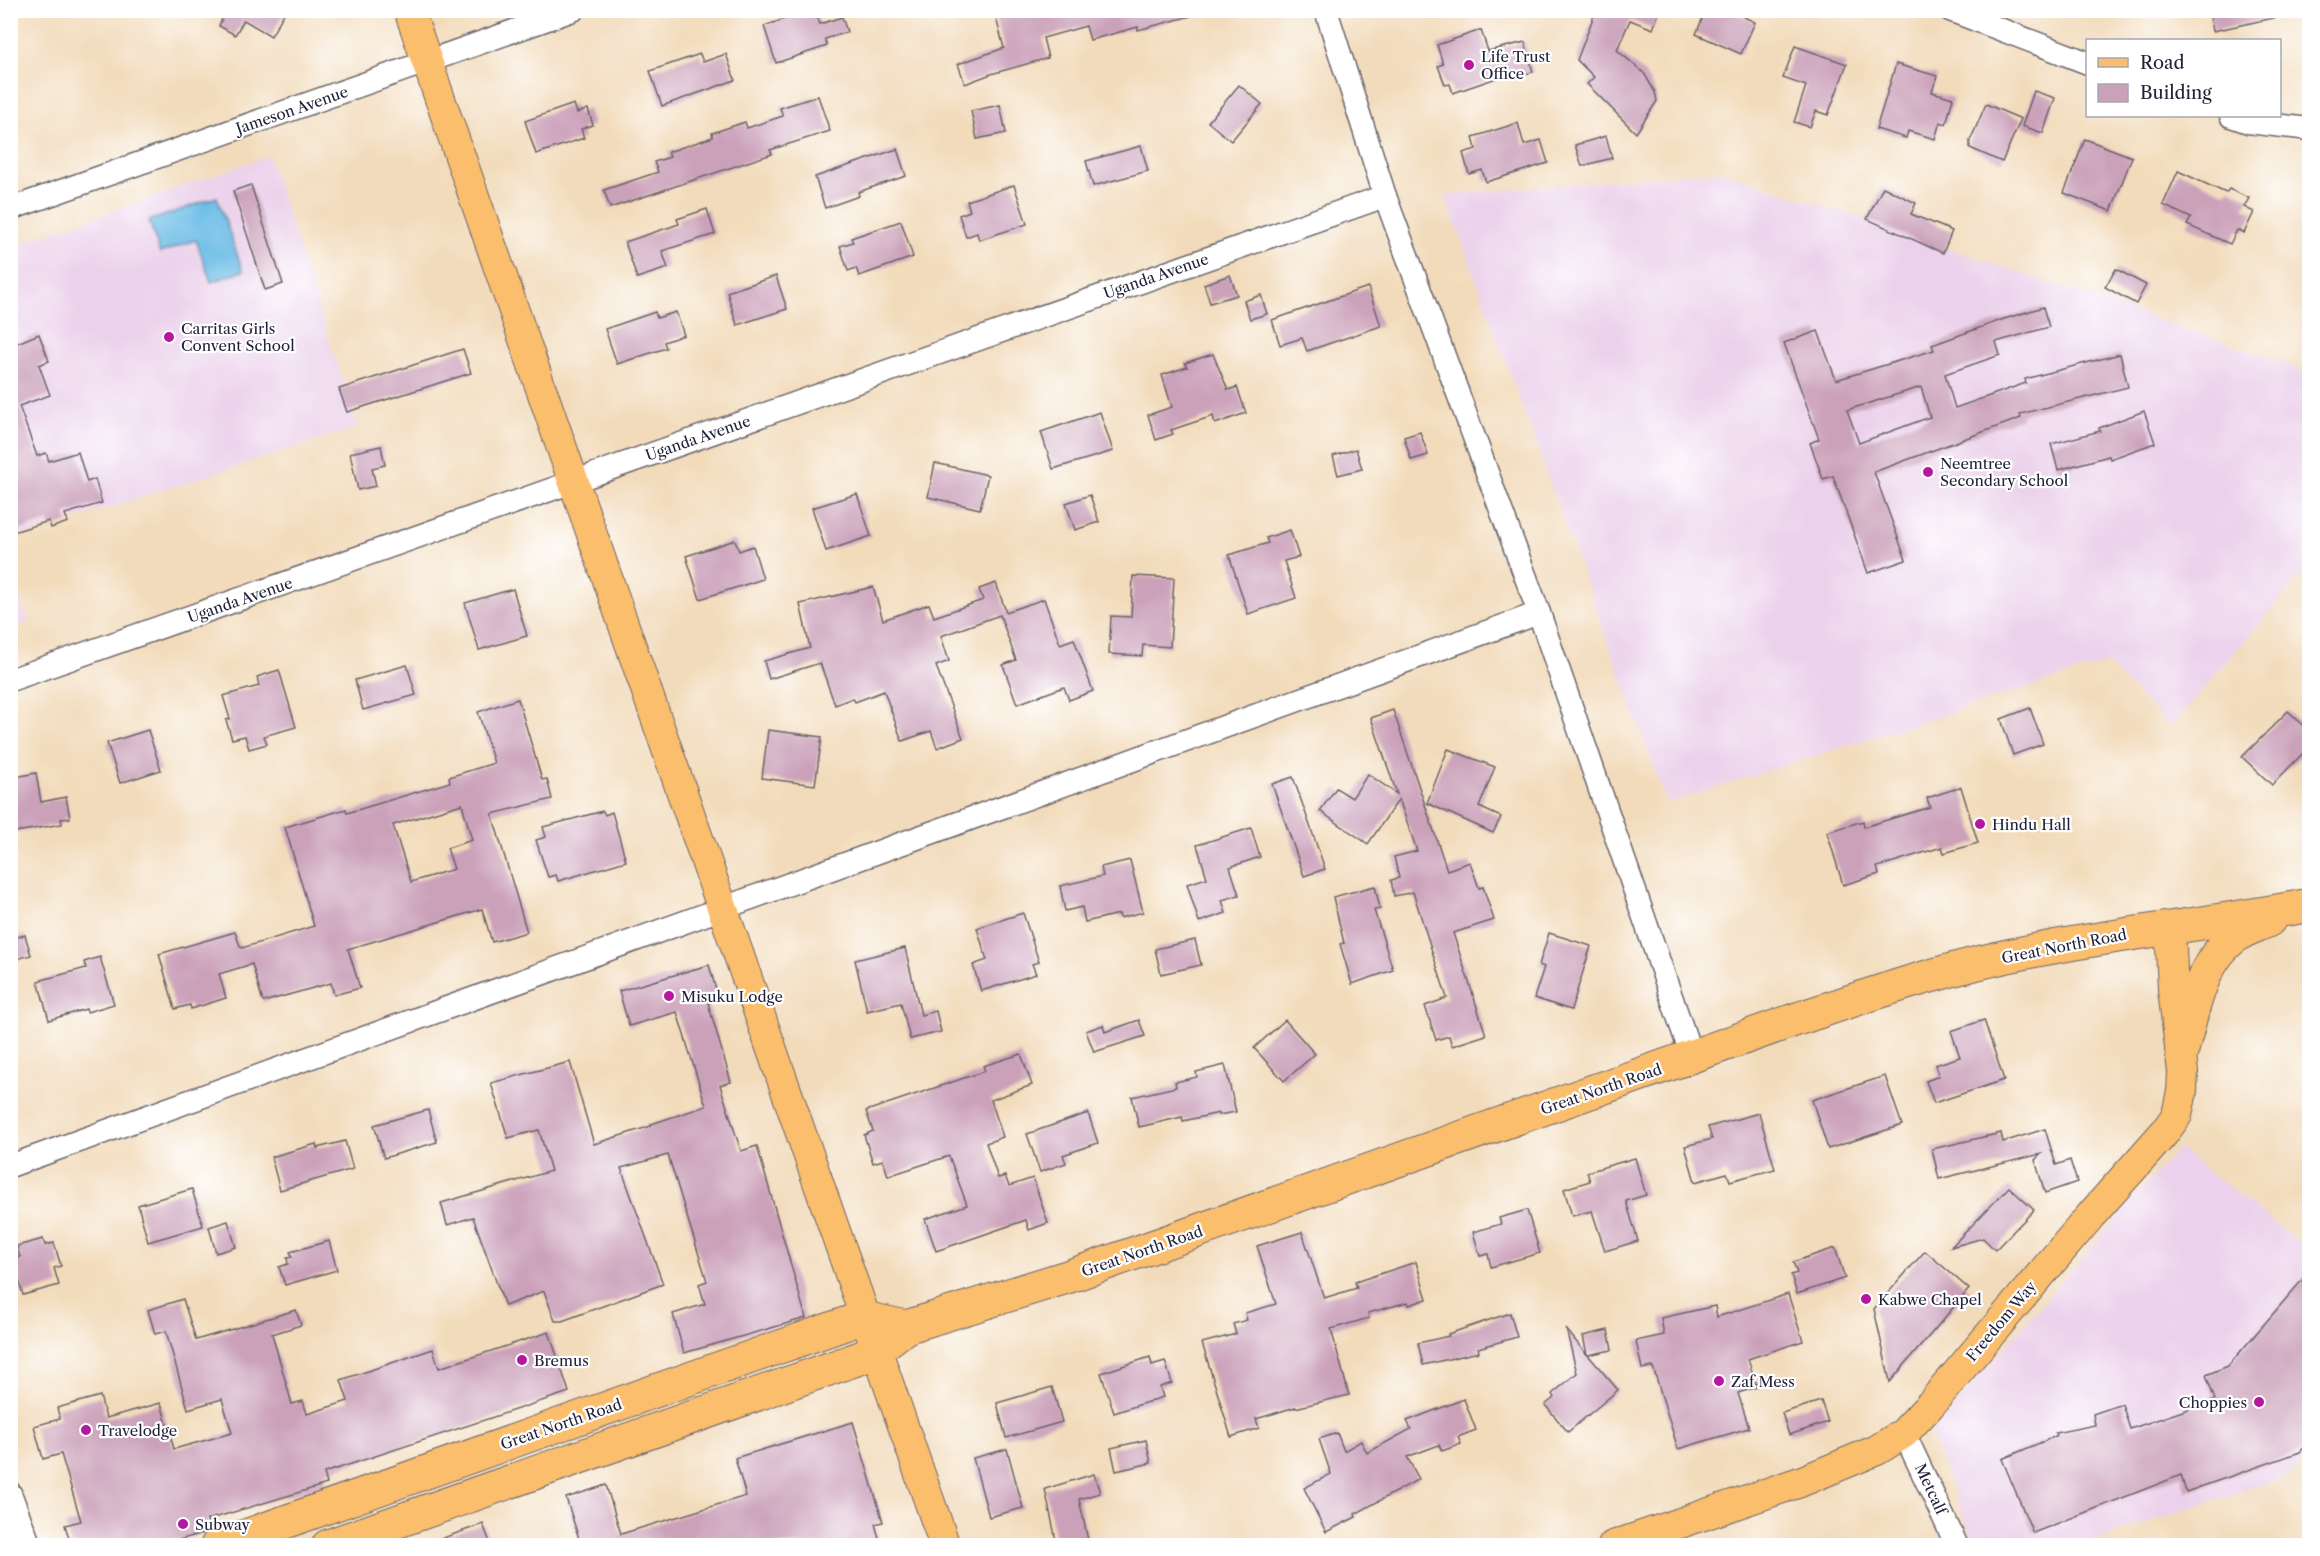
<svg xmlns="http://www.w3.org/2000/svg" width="2320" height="1556" font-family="'Libre Caslon Text',serif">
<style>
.built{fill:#ebd1eb}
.water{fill:#6bbce6;stroke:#466f90;stroke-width:1.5}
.building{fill:#cba1ba;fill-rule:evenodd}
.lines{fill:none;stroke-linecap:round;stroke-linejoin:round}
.minor-casing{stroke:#6b6368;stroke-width:25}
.major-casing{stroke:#6b6368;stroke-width:32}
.highway-casing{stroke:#6b6368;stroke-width:35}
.minor{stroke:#fff;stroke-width:22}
.major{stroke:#fabe6d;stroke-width:30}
.highway{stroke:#fabe6d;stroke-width:33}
.poi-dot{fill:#b5179e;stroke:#fff;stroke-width:2}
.labels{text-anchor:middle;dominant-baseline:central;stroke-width:4.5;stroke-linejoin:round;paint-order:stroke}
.poi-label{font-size:15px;fill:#22223b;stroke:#fff;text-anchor:start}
.street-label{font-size:15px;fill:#22223b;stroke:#fff}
</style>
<rect width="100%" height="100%" fill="#fff"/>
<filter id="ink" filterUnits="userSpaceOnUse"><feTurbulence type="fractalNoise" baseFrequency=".0167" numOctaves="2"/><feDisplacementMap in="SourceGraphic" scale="12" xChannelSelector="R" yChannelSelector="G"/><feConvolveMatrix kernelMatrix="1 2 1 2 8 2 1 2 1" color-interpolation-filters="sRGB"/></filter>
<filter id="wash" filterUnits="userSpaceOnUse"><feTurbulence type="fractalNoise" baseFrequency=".008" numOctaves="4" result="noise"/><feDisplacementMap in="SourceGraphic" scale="24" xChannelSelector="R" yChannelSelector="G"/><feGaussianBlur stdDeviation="1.35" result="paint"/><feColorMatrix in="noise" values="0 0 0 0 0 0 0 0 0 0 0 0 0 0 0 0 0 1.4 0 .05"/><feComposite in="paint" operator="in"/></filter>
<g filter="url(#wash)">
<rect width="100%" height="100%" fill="#f2dbbb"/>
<g class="built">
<polygon points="268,156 358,427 11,539 10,247"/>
<polygon points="1721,171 2288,364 2309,377 2309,566 2170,727 2106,663 1667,803 1445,195"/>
<polygon points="11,573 28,622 11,628 10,628"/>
<polygon points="2178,1148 2309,1250 2309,1459 2292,1474 2080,1545 1975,1545 1930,1433"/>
</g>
<polygon class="water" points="217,197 243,271 211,282 196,240 160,253 149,221"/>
<g id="blocks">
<g class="building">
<polygon points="226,10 286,10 271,36 244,20 235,35 219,26"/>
<polygon points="812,10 815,10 820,24 842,17 847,32 825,39 827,46 776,63 764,26"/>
<polygon points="994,10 1190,10 1191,16 1138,30 1138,27 1090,40 1086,26 1043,38 1048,58 991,74 965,84 958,64 1004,48"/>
<polygon points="1596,10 1660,10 1653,29 1630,20 1617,50 1644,73 1655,92 1657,101 1636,133 1587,84 1594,77 1577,60"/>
<polygon points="1706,10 1729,10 1755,22 1741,54 1696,34"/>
<polygon points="2209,10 2273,10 2274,18 2213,31"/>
<polygon points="1481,30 1488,51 1525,42 1533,72 1509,78 1508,74 1453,93 1450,84 1445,85 1438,66 1443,64 1437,45"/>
<polygon points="1795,46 1847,64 1828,115 1816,111 1810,127 1794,122 1806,86 1783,78"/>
<polygon points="700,54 703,62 726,54 735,80 662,106 650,71"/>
<polygon points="1896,64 1937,76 1932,92 1953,98 1946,124 1940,122 1935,139 1908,131 1906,138 1876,129"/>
<polygon points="1239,85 1262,104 1231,141 1208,122"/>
<polygon points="2034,91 2055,98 2043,133 2022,126"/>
<polygon points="818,96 830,131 770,150 772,154 610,208 604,190 658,172 654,162 670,157 668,152 713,137 712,133 745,122 747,128 783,116 780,108"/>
<polygon points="574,104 577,113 588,109 593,125 581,129 584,138 536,154 525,121"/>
<polygon points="1986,104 2021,119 2002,162 1970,148 1970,141"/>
<polygon points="1000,105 1006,133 977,139 971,111"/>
<polygon points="1518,123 1524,145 1541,140 1548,163 1486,182 1482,170 1469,174 1463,153 1476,149 1473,137"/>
<polygon points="1606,136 1612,158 1582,166 1575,145"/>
<polygon points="2085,139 2132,157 2111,211 2064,193"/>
<polygon points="1141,146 1148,171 1093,186 1086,161"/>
<polygon points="897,149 906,176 858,192 859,196 825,208 815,177"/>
<polygon points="2178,171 2226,193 2229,189 2249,198 2244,207 2254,212 2244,233 2237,230 2230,244 2187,225 2191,218 2163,205"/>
<polygon points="251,185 283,284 265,290 233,191"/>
<polygon points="1014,185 1027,224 979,240 977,233 966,237 959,215 970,211 967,201"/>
<polygon points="1883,187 1916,203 1911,214 1952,231 1943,253 1867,219"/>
<polygon points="707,209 715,234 662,251 668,268 637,278 625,242 679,224 677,219"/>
<polygon points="901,221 913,257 859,276 856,268 848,271 840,246 853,242 851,238"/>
<polygon points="2116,269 2146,285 2136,304 2105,287"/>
<polygon points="1230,275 1237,295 1210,303 1204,284"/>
<polygon points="776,276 787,309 737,325 727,292"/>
<polygon points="1368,287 1381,326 1307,351 1302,338 1280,345 1272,320"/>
<polygon points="1261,295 1267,314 1250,319 1244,301"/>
<path d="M 2043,307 L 2049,327 L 1996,342 L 2000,355 L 1945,374 L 1955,408 L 2026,383 L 2025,379 L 2120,354 L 2128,387 L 2020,414 L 2021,418 L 1874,472 L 1906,560 L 1868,573 L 1833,476 L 1823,479 L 1810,443 L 1819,439 L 1784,343 L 1818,331 L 1836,380 L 1934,350 L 1932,345 L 2004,319 ZM 1921,387 L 1930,417 L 1859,443 L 1847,410 Z"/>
<polygon points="655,312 657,318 676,312 684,335 664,342 666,348 617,364 605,329"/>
<polygon points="39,334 49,361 39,365 50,395 19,406 37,456 46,453 49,461 78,452 87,482 95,479 102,503 65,514 68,522 51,528 49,521 10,533 10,346"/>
<polygon points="463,349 471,373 347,412 339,389"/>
<polygon points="1213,354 1228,390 1237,387 1246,413 1215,424 1213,416 1171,430 1173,434 1156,440 1148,415 1172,407 1162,375 1187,367 1185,363"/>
<polygon points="2144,411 2155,443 2110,459 2109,456 2058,470 2051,444 2100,431 2099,428"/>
<polygon points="1100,412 1113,451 1053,469 1041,432"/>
<polygon points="1420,432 1428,455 1411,460 1404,437"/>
<polygon points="381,446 385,465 372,468 376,486 358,490 350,453"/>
<polygon points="1356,449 1362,469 1338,475 1333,456"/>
<polygon points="935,463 988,475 980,509 928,497"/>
<polygon points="857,494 871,536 826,551 812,508"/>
<polygon points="1090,495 1099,522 1075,530 1066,503"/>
<polygon points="1290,530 1299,557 1284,561 1296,598 1248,614 1229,555 1268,543 1266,538"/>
<polygon points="735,540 739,551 753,546 763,579 700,599 686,556"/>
<polygon points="1133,576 1174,578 1170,647 1143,645 1142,656 1109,654 1111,616 1131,617"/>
<polygon points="996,583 1006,612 1044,599 1060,644 1074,639 1093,691 1069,700 1064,687 1017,704 1003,665 1016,660 1000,615 941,636 949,661 936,666 963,738 937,748 931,731 902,741 884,691 855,702 853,698 835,705 820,663 769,679 764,661 810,648 800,604 873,587 883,620 929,604 934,617 983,600 979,589"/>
<polygon points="513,589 527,636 479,650 465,603"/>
<polygon points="407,665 416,695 363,710 355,680"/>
<polygon points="279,670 296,727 264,736 267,744 249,749 245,736 232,739 226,720 230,719 223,696 259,686 257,677"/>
<path d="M 518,699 L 542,780 L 547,779 L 552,799 L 492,814 L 527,932 L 492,942 L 482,909 L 348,949 L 360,988 L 334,995 L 331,983 L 263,1002 L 252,964 L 219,974 L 226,998 L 191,1009 L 190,1005 L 175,1009 L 159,954 L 235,932 L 240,946 L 242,948 L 314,926 L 285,827 L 346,809 L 347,813 L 450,782 L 449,777 L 494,763 L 478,712 ZM 462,804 L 472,840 L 447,848 L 454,869 L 411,882 L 393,825 Z"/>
<polygon points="2030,708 2043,744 2013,755 2001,719"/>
<polygon points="1393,710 1447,870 1470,862 1479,888 1483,887 1494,920 1453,933 1486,1035 1452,1046 1449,1036 1436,1040 1425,1006 1447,998 1413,892 1394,896 1391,880 1399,878 1394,857 1417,851 1399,799 1368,844 1320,811 1336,788 1352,798 1368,774 1397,794 1371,718"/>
<polygon points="2288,711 2310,731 2310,746 2272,785 2242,757"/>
<polygon points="148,730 161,770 120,783 107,743"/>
<polygon points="768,730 822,737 815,785 762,778"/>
<polygon points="1448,749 1495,767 1479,807 1501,817 1493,833 1427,803"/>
<polygon points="36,773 41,802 66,797 70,818 61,819 62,824 10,833 10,807 14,806 10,778"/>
<polygon points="1293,777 1325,869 1304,876 1272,784"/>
<polygon points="1961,787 1978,843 1944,853 1942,847 1877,867 1879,874 1843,885 1827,832 1863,821 1864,827 1930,807 1927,798"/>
<polygon points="603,811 605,815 612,812 626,861 558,881 556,875 548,877 536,840 546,837 543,827"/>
<polygon points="1251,828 1260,857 1230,867 1239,895 1222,900 1226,913 1199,922 1187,884 1207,878 1197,845"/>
<polygon points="1130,860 1143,912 1120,918 1119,914 1085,922 1082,907 1065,911 1060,886 1103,876 1101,867"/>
<polygon points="1375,886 1380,909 1374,910 1393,970 1352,984 1340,944 1344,943 1333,897"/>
<polygon points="1023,913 1039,962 1032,964 1036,974 981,991 973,965 987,960 977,928"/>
<polygon points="1549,933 1591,946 1571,1010 1534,998 1544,967 1539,965"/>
<polygon points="25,935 31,955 10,961 10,939"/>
<polygon points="1195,940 1201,965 1161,974 1155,949"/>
<polygon points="905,948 921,1015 936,1011 941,1032 910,1039 901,1003 867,1011 855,960"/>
<polygon points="100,957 114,1004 87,1012 86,1009 49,1020 38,981 86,968 84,962"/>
<polygon points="709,965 719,1000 708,1003 731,1082 720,1085 741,1151 757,1146 806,1318 684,1353 673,1314 705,1304 699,1284 707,1281 668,1155 621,1168 663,1284 562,1321 555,1321 544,1291 505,1306 473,1217 447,1225 441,1203 551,1171 539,1130 508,1138 491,1083 570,1062 594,1144 651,1126 651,1124 706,1106 677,1012 629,1026 619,991"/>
<polygon points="1139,1020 1145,1036 1094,1052 1086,1031 1103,1025 1105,1032"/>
<polygon points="1285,1020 1315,1054 1284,1081 1254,1048"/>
<polygon points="1984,1020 2004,1080 1934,1103 1926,1081 1939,1076 1935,1065 1960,1057 1951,1031"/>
<polygon points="1021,1054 1032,1085 991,1100 1003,1137 986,1143 998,1178 1005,1176 1009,1186 1033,1178 1048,1223 1029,1230 1026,1220 936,1251 925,1219 967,1205 949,1156 888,1176 883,1160 873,1163 864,1135 873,1131 866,1111 985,1071 983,1066"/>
<polygon points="1225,1065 1236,1112 1219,1115 1219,1113 1183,1121 1182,1117 1139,1127 1132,1097 1176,1087 1175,1082 1197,1077 1196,1072"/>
<polygon points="1885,1076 1902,1125 1828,1149 1812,1100"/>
<polygon points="428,1110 437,1142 384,1158 374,1125"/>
<polygon points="1088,1113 1098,1143 1063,1155 1066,1163 1040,1172 1027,1134"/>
<polygon points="1759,1113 1775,1169 1730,1181 1727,1173 1695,1182 1685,1146 1712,1139 1708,1127"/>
<polygon points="2045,1129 2056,1165 2070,1160 2077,1182 2045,1193 2035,1160 2041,1154 1939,1179 1932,1149 2001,1133 2003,1142"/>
<polygon points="345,1141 353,1169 280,1190 271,1157 316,1144 317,1148"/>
<polygon points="1635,1158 1646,1195 1626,1201 1638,1241 1605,1251 1592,1211 1572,1216 1564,1189 1590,1181 1587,1172"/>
<polygon points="2009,1187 2034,1210 1995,1250 1983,1238 1951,1247"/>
<polygon points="192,1189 203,1226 148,1242 138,1205"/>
<polygon points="1527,1210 1540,1253 1491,1267 1488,1254 1480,1256 1473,1232 1501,1224 1499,1218"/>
<polygon points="228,1221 236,1247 216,1253 209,1227"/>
<polygon points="1302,1232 1324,1298 1357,1288 1355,1282 1416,1262 1427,1299 1409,1305 1408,1302 1368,1313 1369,1318 1331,1329 1349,1395 1295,1408 1295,1407 1256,1419 1259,1428 1231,1437 1202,1343 1236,1334 1233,1324 1247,1320 1245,1313 1276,1304 1257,1246"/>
<polygon points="43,1239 45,1245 54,1243 61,1266 54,1268 59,1285 23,1295 13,1259 20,1257 17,1246"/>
<polygon points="329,1241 337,1270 285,1285 279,1267 288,1264 287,1258 292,1257 290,1252"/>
<polygon points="1835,1248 1845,1278 1797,1294 1791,1275 1797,1273 1793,1262"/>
<polygon points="1925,1251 1969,1289 1890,1382 1874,1309"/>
<polygon points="2310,1271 2310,1441 2300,1452 2186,1492 2181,1475 2033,1533 2002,1459 2056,1436 2055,1433 2095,1425 2093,1414 2122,1404 2130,1429 2215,1400 2206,1375 2228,1366"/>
<polygon points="1788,1294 1803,1341 1748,1359 1757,1387 1738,1393 1749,1428 1678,1449 1653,1367 1642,1369 1636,1341 1664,1335 1661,1318 1715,1306 1717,1317"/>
<polygon points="183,1299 196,1340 296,1310 301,1325 272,1334 292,1404 303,1401 307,1414 348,1401 341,1380 433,1349 439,1368 549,1332 569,1392 324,1473 327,1484 207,1520 210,1529 204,1533 160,1545 71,1545 65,1525 81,1521 61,1454 43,1459 34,1426 60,1419 57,1408 100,1396 106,1418 161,1403 174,1449 232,1433 222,1399 188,1409 166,1331 155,1334 148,1310"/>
<polygon points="1510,1313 1517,1337 1478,1348 1479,1352 1423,1365 1418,1343 1449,1336 1448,1334"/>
<polygon points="1566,1329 1587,1355 1583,1336 1608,1330 1612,1350 1588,1355 1618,1390 1568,1432 1545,1405 1555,1397 1552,1394 1577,1373"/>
<polygon points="1150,1357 1152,1365 1165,1361 1172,1383 1160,1387 1163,1397 1114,1413 1101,1373"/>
<polygon points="1052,1387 1062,1422 1006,1438 997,1403"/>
<polygon points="1464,1399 1476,1430 1458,1437 1461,1444 1442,1451 1439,1445 1407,1457 1419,1479 1355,1514 1356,1517 1326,1532 1304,1488 1331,1474 1319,1439 1337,1433 1344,1451 1361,1441 1367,1453 1411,1429 1407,1421"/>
<polygon points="1821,1401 1828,1422 1789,1435 1782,1413"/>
<polygon points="853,1422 883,1522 875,1524 881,1545 581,1545 566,1498 606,1485 621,1534 746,1496 735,1458"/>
<polygon points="1146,1440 1151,1463 1116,1471 1111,1448"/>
<polygon points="1007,1449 1023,1508 989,1517 973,1458"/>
<polygon points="1094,1474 1100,1493 1079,1499 1088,1540 1057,1545 1045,1489"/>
<polygon points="483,1524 491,1545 429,1545 429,1543"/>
</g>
</g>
</g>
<g filter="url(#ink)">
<use href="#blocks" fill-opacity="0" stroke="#6b6368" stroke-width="1.5"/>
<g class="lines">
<defs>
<g id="minor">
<polyline points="1326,10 1385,196 1539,613 1692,1057"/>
<polyline points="1950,10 2088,63"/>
<polyline points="2231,116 2248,122 2310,129"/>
<polyline points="10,209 573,10"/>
<polyline points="10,680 1385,196"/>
<polyline points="10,1166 1539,613"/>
<polyline points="1904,1433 1957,1546"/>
<polyline points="10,1493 30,1546"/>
</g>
<g id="major">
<polyline points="409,10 945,1546"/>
<polyline points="1613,1546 1800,1482 1877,1450 1904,1433 1930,1405 2092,1214 2164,1133 2177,1115 2182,1091 2183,1072 2173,990 2170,927"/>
</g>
<g id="highway">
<path d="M 2182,1050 C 2193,1010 2201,958 2239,934 C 2248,928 2260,925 2269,920"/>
<polyline points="217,1546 856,1320 864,1318 906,1327"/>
<path d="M 328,1546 L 871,1354 L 906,1327 L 1070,1276 L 1800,1018 C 1875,993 1950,967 2027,952 C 2121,933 2216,923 2310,905"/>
</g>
</defs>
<use href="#minor" class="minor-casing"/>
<use href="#major" class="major-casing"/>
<use href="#highway" class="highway-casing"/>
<use href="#minor" class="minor"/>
<use href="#major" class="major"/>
<use href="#highway" class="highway"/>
</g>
</g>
<g class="poi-dot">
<circle cx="1469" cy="65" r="6"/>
<circle cx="169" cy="337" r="6"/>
<circle cx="1928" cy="472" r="6"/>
<circle cx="1980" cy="824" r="6"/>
<circle cx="669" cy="996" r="6"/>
<circle cx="1866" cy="1299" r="6"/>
<circle cx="522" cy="1360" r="6"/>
<circle cx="1719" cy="1381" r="6"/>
<circle cx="2259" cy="1402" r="6"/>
<circle cx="86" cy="1430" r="6"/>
<circle cx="183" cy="1524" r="6"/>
</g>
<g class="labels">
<g class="poi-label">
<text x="1481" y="56">Life Trust<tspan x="1481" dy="17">Office</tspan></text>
<text x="181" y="328">Carritas Girls<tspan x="181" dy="17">Convent School</tspan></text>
<text x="1940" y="463">Neemtree<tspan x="1940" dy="17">Secondary School</tspan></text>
<text x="1992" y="824">Hindu Hall</text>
<text x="681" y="996">Misuku Lodge</text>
<text x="1878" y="1299">Kabwe Chapel</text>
<text x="534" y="1360">Bremus</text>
<text x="1731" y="1381">Zaf Mess</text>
<text x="2247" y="1402" text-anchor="end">Choppies</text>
<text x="98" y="1430">Travelodge</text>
<text x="195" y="1524">Subway</text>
</g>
<g class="street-label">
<text transform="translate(292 110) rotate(-19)">Jameson Avenue</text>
<text transform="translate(1156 276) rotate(-19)">Uganda Avenue</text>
<text transform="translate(698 438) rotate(-19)">Uganda Avenue</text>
<text transform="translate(240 600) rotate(-19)">Uganda Avenue</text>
<text transform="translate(2064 946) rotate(-11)">Great North Road</text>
<text transform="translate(1601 1089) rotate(-19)">Great North Road</text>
<text transform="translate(1142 1251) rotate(-19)">Great North Road</text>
<text transform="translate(2001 1321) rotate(-50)">Freedom Way</text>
<text transform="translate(561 1424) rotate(-19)">Great North Road</text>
<text transform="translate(1931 1489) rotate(65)">Metcalf</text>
</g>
</g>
<rect width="2320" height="1556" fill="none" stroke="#fff" stroke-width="36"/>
<rect x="2086" y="39" width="195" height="78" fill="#ffffff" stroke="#a7a7b1" stroke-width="1.5"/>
<rect x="2098" y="58" width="30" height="9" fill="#fabe6d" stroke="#a7a7b1" stroke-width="1.5"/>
<text x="2140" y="69" font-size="18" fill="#22223b">Road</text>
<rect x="2098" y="84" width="30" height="18" fill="#cba1ba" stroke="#a7a7b1" stroke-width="1.5"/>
<text x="2140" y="99" font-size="18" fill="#22223b">Building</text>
</svg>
